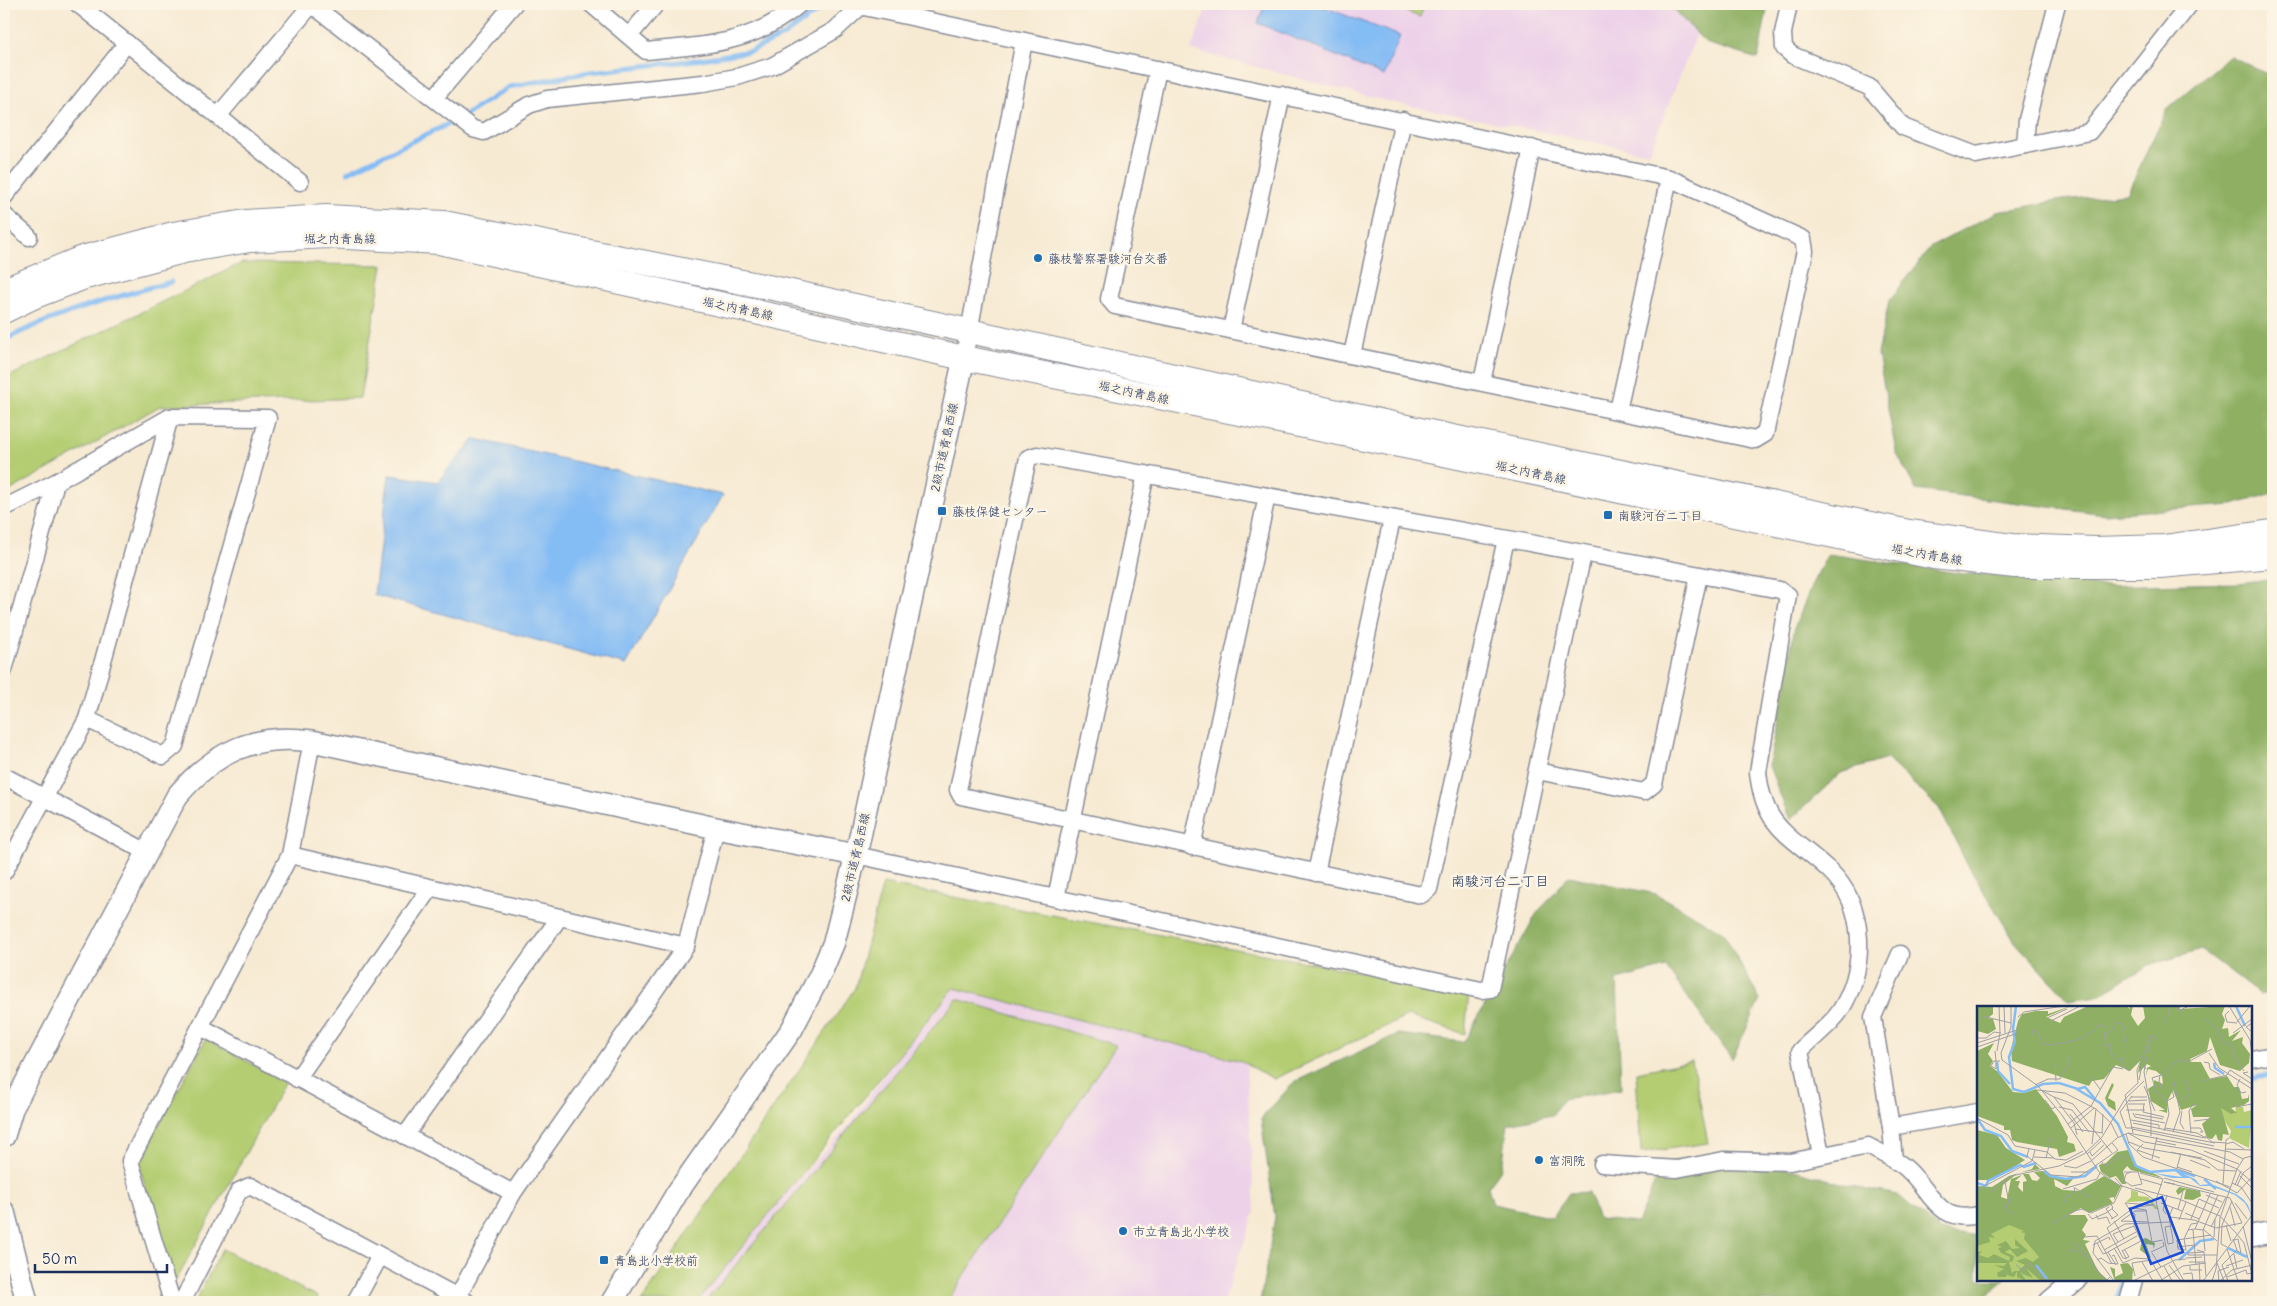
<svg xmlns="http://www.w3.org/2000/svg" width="2277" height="1306" font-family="Delius,'Klee One',sans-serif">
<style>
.built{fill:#edd1e9}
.green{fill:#b4cd72;stroke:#687e68}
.forest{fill:#8fb064;stroke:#557061}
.water{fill:#84bcf4;stroke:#5076a9}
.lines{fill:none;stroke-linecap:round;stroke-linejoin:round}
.stream{stroke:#84bcf4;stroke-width:5}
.minor-casing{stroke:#898c98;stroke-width:19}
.tertiary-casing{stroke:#898c98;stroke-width:24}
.secondary-casing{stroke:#898c98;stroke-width:26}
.minor{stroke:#fff;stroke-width:16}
.tertiary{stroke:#fff;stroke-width:21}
.secondary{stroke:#fff;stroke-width:24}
.poi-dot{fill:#1f6fb2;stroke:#fcf5e5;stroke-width:2}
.labels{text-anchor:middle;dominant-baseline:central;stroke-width:5;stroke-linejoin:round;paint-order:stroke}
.street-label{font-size:12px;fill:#1b2f5e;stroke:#fcf5e5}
.poi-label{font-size:12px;fill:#1b2f5e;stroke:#fcf5e5;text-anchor:start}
.neighbourhood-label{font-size:14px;fill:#1b2f5e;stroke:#fcf5e5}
.inset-river{fill:none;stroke:#84bcf4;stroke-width:2.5}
.inset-road{fill:none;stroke:#9f9fa4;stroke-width:1}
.view{fill:#1d4ed8;fill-opacity:0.15;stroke:#1d4ed8;stroke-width:2.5}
.inset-edge{fill:none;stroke:#1b2f5e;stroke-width:2.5}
</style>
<rect width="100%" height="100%" fill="#fcf5e5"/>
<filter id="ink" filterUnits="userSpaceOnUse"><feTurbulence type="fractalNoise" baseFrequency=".02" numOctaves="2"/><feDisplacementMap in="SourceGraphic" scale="10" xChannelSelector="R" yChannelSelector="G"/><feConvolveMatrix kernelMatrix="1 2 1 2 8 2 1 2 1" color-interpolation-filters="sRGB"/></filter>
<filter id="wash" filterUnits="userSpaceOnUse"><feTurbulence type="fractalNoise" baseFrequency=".0096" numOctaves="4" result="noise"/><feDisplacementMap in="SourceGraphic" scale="20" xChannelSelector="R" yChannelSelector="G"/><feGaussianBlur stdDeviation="1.12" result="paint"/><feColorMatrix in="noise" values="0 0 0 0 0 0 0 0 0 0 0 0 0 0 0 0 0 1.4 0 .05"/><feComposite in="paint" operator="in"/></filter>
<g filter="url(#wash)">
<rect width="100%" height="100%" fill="#f7ead3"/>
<g class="built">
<polygon points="1208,4 1709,4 1649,153 1386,101 1191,50"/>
<polygon points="948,986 1246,1062 1255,1212 1223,1302 686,1302 850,1124"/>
</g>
<g class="green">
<polygon points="1386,4 1424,4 1420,17"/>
<polygon points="242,263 383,265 360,398 160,406 4,494 4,379"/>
<polygon points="883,884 1469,992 1465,1034 1408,1016 1274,1079 1241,1061 954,988 697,1302 641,1302 855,988"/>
<polygon points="957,999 1116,1045 947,1302 705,1302"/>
<polygon points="206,1039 285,1082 175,1282 138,1163"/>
<polygon points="1692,1061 1708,1143 1641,1153 1636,1072"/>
<polygon points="222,1249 318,1297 315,1302 195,1302"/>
</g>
<g class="forest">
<polygon points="1668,4 1768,4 1758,59 1706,43"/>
<polygon points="2230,56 2273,77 2273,493 2233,505 2105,514 1916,490 1896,452 1878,354 1889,301 1931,247 1997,212 2062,200 2127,194 2167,109"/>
<polygon points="1828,554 1964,574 2040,575 2096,586 2240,583 2273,578 2273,990 2260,995 2201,950 2149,965 2097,996 2069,1000 2015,942 1967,864 1939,808 1887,759 1841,773 1790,820 1769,766 1795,626 1813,582"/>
<polygon points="1569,876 1656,894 1723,932 1760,1000 1732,1059 1666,967 1617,980 1621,1089 1564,1099 1552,1115 1508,1124 1502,1168 1488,1187 1493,1204 1553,1217 1569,1193 1588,1192 1598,1219 1637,1223 1663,1163 1728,1152 1852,1186 1898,1195 1940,1231 1978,1237 1978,1280 2005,1280 1979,1302 1260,1302 1275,1217 1261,1119 1294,1082 1398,1034 1464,1042 1537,913"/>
</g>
<g class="water">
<polygon points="1265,4 1316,4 1400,36 1384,76 1258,23"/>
<polygon points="475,439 723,495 626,665 374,595 389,475 437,482"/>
</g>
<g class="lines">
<g class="stream">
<polyline points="348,172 461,118 509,87 590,72 688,61 751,51 783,36 827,4"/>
<path d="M 4,340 C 56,314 114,297 171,282"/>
<polyline points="2251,1079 2273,1074"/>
<polyline points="2116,1302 2121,1280"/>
</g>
</g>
</g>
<g filter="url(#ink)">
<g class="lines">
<defs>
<g id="minor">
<polyline points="78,4 300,182"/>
<polyline points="311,4 473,129 484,132 529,105 547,99 703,83 737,77 772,66 835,30 861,6"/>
<path d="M 591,4 L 646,51 C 706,45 752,45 800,4"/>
<polyline points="850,4 1669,178 1803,239 1805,251 1765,434 1755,440 1115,306 1109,299 1158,69"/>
<polyline points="1789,4 1783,33 1784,48 1792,55 1869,87 1903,127 1976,155 2089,132 2190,4"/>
<polyline points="629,36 656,4"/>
<polyline points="434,98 514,4"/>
<polyline points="218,116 312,4"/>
<polyline points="2025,145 2027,120 2057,4"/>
<polyline points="4,197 127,43"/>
<polyline points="4,215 29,237"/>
<polyline points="1231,330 1282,95"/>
<polyline points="1352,355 1403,120"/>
<polyline points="964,358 1024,41"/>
<polyline points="1482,382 1532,148"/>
<polyline points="1618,411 1669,178"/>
<polyline points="4,508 56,482"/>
<path d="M 1506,539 L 1429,889 L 1421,895 L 961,796 L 958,790 L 1028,458 L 1037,455 L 1519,541 L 1780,590 L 1788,595 L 1758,772 C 1764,830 1791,835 1829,870 C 1867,906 1867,968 1840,1011 C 1831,1025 1812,1038 1800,1051 L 1821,1155"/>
<polyline points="4,670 56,482 170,417 268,418 175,746 163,756 87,719"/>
<polyline points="1537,771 1644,792 1654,784 1699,575"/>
<polyline points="4,776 147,852"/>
<polyline points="1192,847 1267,496"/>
<polyline points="290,855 686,946"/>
<polyline points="856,855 1481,990 1490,989 1583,554"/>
<polyline points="4,872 87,719 170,417"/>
<polyline points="1316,873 1392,519"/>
<polyline points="1056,898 1146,474"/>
<polyline points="201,1027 513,1193"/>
<polyline points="2251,1059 2273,1055"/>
<polyline points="297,1079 430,888"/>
<polyline points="1891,1127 1978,1112"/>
<polyline points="405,1136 559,918"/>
<polyline points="1894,1161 1891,1127 1873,1017 1900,954"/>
<path d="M 1602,1164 L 1677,1169 L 1724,1160 L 1790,1162 L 1868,1146 C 1879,1152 1892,1158 1902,1165 C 1929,1184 1935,1226 1978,1215"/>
<polyline points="172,1302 130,1161 290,855 312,741"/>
<polyline points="182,1302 239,1191 250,1186 467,1302"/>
<polyline points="355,1302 380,1256"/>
<polyline points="455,1302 513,1193 686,946 716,828"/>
<polyline points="2128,1302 2134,1280"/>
</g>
<g id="tertiary">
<path d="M 4,1136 L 12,1109 L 177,796 C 214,752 254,733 312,741 L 716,828 L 856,855"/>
<polyline points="4,1212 27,1302"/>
<polyline points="2251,1236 2273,1232"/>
<polyline points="612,1302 677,1193 792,1029 821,973 834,942 856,855 964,358"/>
<polyline points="2050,1302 2076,1280"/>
</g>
<g id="secondary">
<polyline points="4,290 82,258 173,234 245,222 326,217 444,223 773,288 1443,435 1909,532 2012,546 2095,549 2165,547 2273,532"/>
<polyline points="4,311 35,296 82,278 184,251 250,240 328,236 439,242 964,358 1439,453 1934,557 2015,566 2160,566 2273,556"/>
</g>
</defs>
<use href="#minor" class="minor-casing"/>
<use href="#tertiary" class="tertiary-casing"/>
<use href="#secondary" class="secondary-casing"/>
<use href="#minor" class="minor"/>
<use href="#tertiary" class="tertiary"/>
<use href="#secondary" class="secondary"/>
</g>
</g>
<g class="poi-dot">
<circle cx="1038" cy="258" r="5"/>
<rect x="937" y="506" width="10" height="10" rx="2.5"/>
<rect x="1603" y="510" width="10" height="10" rx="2.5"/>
<circle cx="1539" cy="1160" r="5"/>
<circle cx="1123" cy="1231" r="5"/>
<rect x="599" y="1255" width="10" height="10" rx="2.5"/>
</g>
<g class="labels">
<g class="street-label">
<text x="340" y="238">堀之内青島線</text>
<text transform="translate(738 308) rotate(12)">堀之内青島線</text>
<text transform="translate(1134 392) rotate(12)">堀之内青島線</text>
<text transform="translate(944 447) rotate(-78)">2級市道青島西線</text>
<text transform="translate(1531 472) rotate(12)">堀之内青島線</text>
<text transform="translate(1927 554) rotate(10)">堀之内青島線</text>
<text transform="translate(855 857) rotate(-77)">2級市道青島西線</text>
</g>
<g class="poi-label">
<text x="1048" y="258">藤枝警察署駿河台交番</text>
<text x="952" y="511">藤枝保健センター</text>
<text x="1618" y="515">南駿河台二丁目</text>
<text x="1549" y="1160">富洞院</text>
<text x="1133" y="1231">市立青島北小学校</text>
<text x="614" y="1260">青島北小学校前</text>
</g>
<g class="neighbourhood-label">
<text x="1500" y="881">南駿河台二丁目</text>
</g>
</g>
<g transform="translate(1977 1006)">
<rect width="275" height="275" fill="#f7ead3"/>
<path d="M 259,100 L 266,101 L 267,106 L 275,104 L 272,142 L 252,132 L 254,125 L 242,106 L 242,101 L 258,108 ZM 154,184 L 161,186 L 161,190 L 171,191 L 182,203 L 178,203 L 172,195 L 149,196 L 154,191 ZM 32,217 L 50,225 L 73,275 L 0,275 L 0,240 L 19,223 Z" fill="#b4cd72"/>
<path d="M 0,0 L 16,0 L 16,8 L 11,12 L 16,13 L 19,23 L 11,28 L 0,25 ZM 94,0 L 69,11 L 83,17 L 87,11 L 111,0 L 149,0 L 153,3 L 152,0 L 156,0 L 154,9 L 161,20 L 168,12 L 166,0 L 202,0 L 203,3 L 248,0 L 245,8 L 248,14 L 245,23 L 251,22 L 252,31 L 264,24 L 255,35 L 266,31 L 265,37 L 273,48 L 272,57 L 263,65 L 243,59 L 233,31 L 230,45 L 213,53 L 214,56 L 224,56 L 233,73 L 250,70 L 257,81 L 262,81 L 265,93 L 271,92 L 272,88 L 272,95 L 267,99 L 254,102 L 260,107 L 254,108 L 244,102 L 252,129 L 246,128 L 245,135 L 241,134 L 239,128 L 235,133 L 230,132 L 225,118 L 233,111 L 216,111 L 214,103 L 220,99 L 204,104 L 196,84 L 191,94 L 190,107 L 181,104 L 188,104 L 174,95 L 171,83 L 177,79 L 177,74 L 186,78 L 185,70 L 179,65 L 171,63 L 169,70 L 170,62 L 174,60 L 170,58 L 161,67 L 163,55 L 153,65 L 139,59 L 127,73 L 115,75 L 112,80 L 35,55 L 34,43 L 41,15 L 45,8 L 59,5 L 71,5 L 71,8 ZM 17,37 L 11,48 L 16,55 L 13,60 L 21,66 L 36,86 L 47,87 L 59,83 L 80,110 L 91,131 L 90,136 L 97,138 L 99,145 L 82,151 L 80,143 L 40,136 L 35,134 L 33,124 L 27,124 L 27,120 L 0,110 L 0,45 ZM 135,77 L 137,79 L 131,92 L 138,96 L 139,105 L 131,100 L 128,92 ZM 0,124 L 20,129 L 29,142 L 48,154 L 16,174 L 0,174 ZM 151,144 L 157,158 L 186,172 L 154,164 L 150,160 L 146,165 L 149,178 L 145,178 L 139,170 L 133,172 L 124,166 L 122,159 L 129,157 L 140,146 ZM 58,158 L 63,163 L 41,167 L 26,179 L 24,191 L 30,193 L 34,173 L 45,169 L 38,175 L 43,175 L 41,181 L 46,186 L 46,176 L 50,175 L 46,168 L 52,168 L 55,174 L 60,175 L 63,172 L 57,166 L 66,165 L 75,171 L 96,173 L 90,180 L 77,173 L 78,180 L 86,184 L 102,185 L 127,170 L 144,180 L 137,194 L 137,191 L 132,192 L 136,197 L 112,207 L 104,202 L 92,209 L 108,209 L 111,214 L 105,224 L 109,229 L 106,234 L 113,235 L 108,238 L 121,265 L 132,275 L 64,275 L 49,262 L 56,272 L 46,268 L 42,264 L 48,259 L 39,255 L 49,252 L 56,256 L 62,251 L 47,233 L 48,227 L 43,226 L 47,225 L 32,219 L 14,228 L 18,232 L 12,231 L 13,236 L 0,240 L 0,180 L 15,181 L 32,170 L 55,163 ZM 202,181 L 223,185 L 224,190 L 216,194 L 207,193 L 209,183 L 201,189 L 199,185 ZM 169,232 L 178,237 L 177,243 L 176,239 L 169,238 L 174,252 L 163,244 L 165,233 ZM 38,233 L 51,245 L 40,251 L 33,243 L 28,246 L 37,250 L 36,255 L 32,256 L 35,267 L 38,265 L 43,265 L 49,275 L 40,271 L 40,265 L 37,271 L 30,269 L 31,265 L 29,271 L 21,271 L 20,267 L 27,263 L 17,259 L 27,260 L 30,257 L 0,257 L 0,246 L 5,245 L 2,249 L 11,252 L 17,248 L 32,255 L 33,251 L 24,247 L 21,242 L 25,241 L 20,239 L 29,235 L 35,243 L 43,242 L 38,239 ZM 151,257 L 156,263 L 155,275 L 138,275 L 133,261 L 138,263 L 138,271 L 146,267 L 143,258 Z" fill="#8fb064"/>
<path d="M 196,163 L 218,173 L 223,179 L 234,178 L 259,188 L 266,193 L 271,199 L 275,210 L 268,197 L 258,189 L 234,180 L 223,180 L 213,172 L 195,172 L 176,167 L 205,171 Z" fill="#84bcf4"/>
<path class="inset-river" d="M 39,0 L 36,23 L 38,35 L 32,51 L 36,83 L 47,86 L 66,78 L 82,77 L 101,83 L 108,81 L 119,94M 259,0 L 268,20M 20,56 L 21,65 L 33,78M 237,57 L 238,62 L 247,68M 98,82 L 123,97 L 141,118 L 159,160 L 173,166 L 198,164 L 218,170M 0,112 L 8,124 L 24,130 L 35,145 L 51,151M 258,121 L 275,121M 67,165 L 73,170 L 89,173 L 108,170 L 120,160M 227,173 L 239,183M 0,177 L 9,180 L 11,175 L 43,159 L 47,161 L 59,157M 251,242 L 270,251M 202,254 L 223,235 L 237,233M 59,259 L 70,273"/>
<path class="inset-road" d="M 27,0 L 28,27M 34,0 L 34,21 L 24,47 L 25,54 L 61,80 L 85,109 L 122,166 L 142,179 L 167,187 L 179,195 L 190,245 L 207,275M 203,0 L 201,5 L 212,0M 252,0 L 273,34 L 275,48M 252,5 L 248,9 L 250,16 L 260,17M 5,10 L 34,17M 41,11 L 47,6 L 87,0M 70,12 L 90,3M 228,13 L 239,22 L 246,35 L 255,40 L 255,47 L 267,65M 72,16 L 103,0M 260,16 L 273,0M 187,17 L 192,9 L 192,0M 275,17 L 269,21 L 275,26M 256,27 L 275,13M 129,28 L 138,22 L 138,17 L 143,17 L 148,22 L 146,25 L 149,42M 56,30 L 56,24 L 61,26 L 66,38 L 76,39 L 103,33 L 118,24 L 121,19 L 129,20 L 126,40 L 134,38 L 134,48 L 141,54 L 147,52 L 145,60 L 152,65M 0,32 L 9,32 L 17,26 L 24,27M 0,37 L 43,23M 0,41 L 41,27M 18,45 L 19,55 L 19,63 L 14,60 L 17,55 L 23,55M 20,45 L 23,27 L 22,0M 232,47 L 242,62 L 275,83M 211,56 L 235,43M 227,56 L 232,57 L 233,63 L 243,69M 78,57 L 79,75M 271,66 L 266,67 L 275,73M 183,69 L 182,75 L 186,83M 114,71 L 123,83M 196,71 L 203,106 L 196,126M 263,73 L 260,79 L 264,87 L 269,86M 162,74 L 164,64 L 167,60 L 169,63M 225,75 L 250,69 L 253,64 L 275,78M 58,79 L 71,73 L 83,73 L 91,59 L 91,50M 167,80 L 178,105M 60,84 L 88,87 L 119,103 L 134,117 L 141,131M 66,85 L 77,91 L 97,117 L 100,129M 155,90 L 143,106 L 149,122 L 155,122M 77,91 L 96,98 L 135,147M 154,91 L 170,91M 68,94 L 75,103 L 78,101M 152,95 L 170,94M 190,95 L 179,85 L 175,72 L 187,68 L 201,54 L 211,55M 202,95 L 213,88 L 208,71M 151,98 L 168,98M 167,98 L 166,106 L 187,111M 82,101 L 95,104 L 112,126M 259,101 L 275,98M 149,104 L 168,104M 205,105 L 203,117 L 207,123M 156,107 L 158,111 L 188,117M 93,108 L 106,126M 158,108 L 186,113M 0,112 L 31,129 L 38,140 L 70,146 L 78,153 L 89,154 L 106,145M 154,114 L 182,119 L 182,123M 217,115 L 233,113M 156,117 L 228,132M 91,118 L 114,100 L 136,61 L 146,63M 154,121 L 238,137M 94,122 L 117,102M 188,122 L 220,127 L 229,132M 214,122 L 223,122 L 226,126 L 223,126M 98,123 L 126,127M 155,123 L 237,140M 187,125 L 192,108 L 190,95 L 197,91 L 195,84M 125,127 L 126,108M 151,127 L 253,146 L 266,153M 156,127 L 148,89 L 161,77 L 160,64 L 174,30M 214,127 L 212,105 L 216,98 L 219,99M 149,128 L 152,138 L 166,151 L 253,181M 174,130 L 174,105 L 167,66 L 174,30 L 177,29 L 181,35M 228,130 L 235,136 L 249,137M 179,135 L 199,139M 152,136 L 167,142 L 225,152M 115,138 L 119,103M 166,138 L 160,144 L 183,152M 249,138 L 256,136 L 267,143M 52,143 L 50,150 L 74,169 L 101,171 L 117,161M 248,143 L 275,144M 227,145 L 262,158M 113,146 L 115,150 L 127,139M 194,146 L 228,154 L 241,164 L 259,165M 110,148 L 124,135M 57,151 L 77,152M 69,152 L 74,132M 175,153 L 180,131M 213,154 L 233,162M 114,155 L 140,132 L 151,127 L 167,136 L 214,144 L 260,163 L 267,152 L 275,150M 126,156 L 124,159 L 130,159 L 144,149 L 150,154M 87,160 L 99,162 L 114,155M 118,160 L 141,144 L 135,137M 200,161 L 215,166M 200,162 L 204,147M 94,166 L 111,166M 147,166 L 161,166 L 165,178M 154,166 L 149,168 L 147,175 L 155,180 L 165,178M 163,167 L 186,173 L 179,194M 263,170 L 275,182M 187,172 L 237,186M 164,173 L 185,179M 239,175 L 260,187 L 275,171M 28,176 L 32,197 L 28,204 L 36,208M 255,177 L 264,181 L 275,197M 198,178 L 187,176 L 253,192 L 265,217M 246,178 L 249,134 L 252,132M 258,179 L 264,165M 260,180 L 266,167 L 275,160M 98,182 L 114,192M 158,182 L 202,193 L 243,210 L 259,227M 86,183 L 120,173 L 123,167M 0,184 L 55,155 L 58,144M 13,186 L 34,170 L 82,160 L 107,148 L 125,131 L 148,93 L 167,75M 229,189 L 245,196M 184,197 L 205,205M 258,197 L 270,213M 86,200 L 89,189 L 92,191 L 98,186 L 97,181M 132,201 L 129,203 L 136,213M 253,201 L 258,220M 151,202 L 176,199M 201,203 L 206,185M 153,204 L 148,197 L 176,199M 191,204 L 193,211 L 217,214 L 239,222 L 265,217M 208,207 L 222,213M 111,208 L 115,213 L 129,207 L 136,202 L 134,198M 189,208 L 186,204 L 190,189M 119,209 L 121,213 L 130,211 L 133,218M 134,213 L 141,209 L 135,203M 214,213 L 222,193 L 242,202M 202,214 L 209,196M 137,215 L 147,233M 144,215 L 171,216M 144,215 L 158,205 L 170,205M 221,217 L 214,218 L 207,233 L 209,244 L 201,243 L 200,234 L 207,233 L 234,229M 74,218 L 98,205 L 105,203 L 114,207 L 137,197 L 145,180 L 138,172M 249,219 L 254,235M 194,220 L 188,221 L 191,238 L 196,237 L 196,233 L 194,223 L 192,211 L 196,201M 266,220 L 275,256M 234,221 L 249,191M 218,223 L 226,224 L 228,245M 226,223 L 240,235M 211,224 L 218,223 L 233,188M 216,224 L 219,259M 226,224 L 241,189M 259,227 L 267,237 L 275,268M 107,231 L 120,230 L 135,258M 237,231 L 238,213M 257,234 L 261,233 L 264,247 L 259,244M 141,236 L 136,228 L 157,220M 95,237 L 107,244 L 124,269 L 130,274 L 133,271M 120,237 L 126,248 L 129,247M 116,239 L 132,231 L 133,234M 200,241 L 218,239M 250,241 L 244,238 L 245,219 L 255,195M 137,242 L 146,257 L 158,252 L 173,253 L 186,275M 250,243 L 261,275M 127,244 L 159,226M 145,244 L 149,252 L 152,251 L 148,244M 220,244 L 227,246 L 229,270M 90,245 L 99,244 L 111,252M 145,245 L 164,235 L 157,220 L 158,208 L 155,207M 131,246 L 139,259M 174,246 L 187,240 L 186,236M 129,247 L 160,230M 175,247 L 184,261M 257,248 L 260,263M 211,249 L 240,249M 211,249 L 211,247 L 227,246M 209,252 L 225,251M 150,253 L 146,252 L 130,222 L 156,202 L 169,204 L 175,236 L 186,234M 120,254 L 124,252 L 131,257 L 141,258 L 137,249 L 135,250M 165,256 L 176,275M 212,256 L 228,256M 222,256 L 223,275M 240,257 L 247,275M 39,259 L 47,265 L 53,257 L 66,272 L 72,275M 192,259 L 204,275M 187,260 L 195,275M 213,260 L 213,264 L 225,264M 249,260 L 266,254M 206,268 L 215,267 L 216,275M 158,270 L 155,257 L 174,254M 250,271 L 269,264 L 270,268 L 275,267M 137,275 L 116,247 L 118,235 L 148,218 L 193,216M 156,275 L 198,254 L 209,253M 183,275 L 206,260 L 229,257M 226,275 L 275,209M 235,275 L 239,263 L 243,212 L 260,163 L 275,176M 242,275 L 241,265 L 252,261M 243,275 L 255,264 L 275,259M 251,275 L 245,259 L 260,244 L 256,233"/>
<path class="view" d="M 185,191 L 206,246 L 174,258 L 153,203 Z"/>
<rect width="275" height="275" class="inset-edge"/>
</g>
<rect width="2277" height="1306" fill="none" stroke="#fcf5e5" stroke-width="20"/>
<path d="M35 1264v8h132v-8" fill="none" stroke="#1b2f5e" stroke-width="2.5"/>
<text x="42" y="1264" font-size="15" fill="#1b2f5e" stroke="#fcf5e5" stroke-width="4" paint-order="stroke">50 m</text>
</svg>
